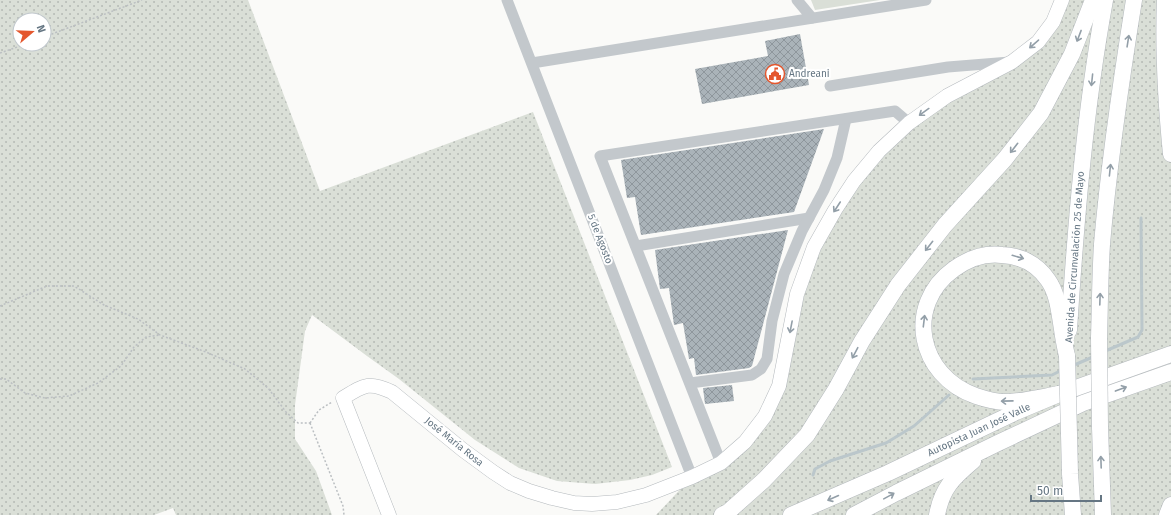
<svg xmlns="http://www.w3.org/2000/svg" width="1171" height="515" font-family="'Fira Sans',sans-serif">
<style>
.grass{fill:url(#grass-dots);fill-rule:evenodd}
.pitch{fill:#dadfd7}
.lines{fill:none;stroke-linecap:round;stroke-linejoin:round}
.stream{stroke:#bbc7cb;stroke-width:3}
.building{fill:url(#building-cross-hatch)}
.major-casing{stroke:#b5babe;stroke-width:15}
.highway-casing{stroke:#b4b9bd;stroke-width:17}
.path{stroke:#bbbfc2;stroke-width:1.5;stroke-dasharray:2 2;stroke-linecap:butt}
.minor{stroke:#c3c8cc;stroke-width:11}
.major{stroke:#fff;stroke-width:14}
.highway{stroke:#fff;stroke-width:16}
.highway-bridge-casing{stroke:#b4b9bd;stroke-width:17;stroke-linecap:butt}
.highway-bridge{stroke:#fff;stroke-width:16}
.oneway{stroke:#939fa8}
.labels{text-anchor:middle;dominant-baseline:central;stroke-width:4;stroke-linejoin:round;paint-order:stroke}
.poi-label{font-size:10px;fill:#657683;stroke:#fff;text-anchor:start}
.street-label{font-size:10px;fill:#657683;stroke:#fff}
</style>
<defs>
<pattern id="grass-dots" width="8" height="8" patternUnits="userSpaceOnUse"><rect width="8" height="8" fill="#dadfd7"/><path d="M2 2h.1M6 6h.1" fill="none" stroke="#b4b9b4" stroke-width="1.8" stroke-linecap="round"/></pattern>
<pattern id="building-cross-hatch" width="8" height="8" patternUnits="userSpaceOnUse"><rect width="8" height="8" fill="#aab3b9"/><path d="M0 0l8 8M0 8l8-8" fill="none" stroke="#8e969c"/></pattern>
</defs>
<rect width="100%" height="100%" fill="#fafaf8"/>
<g class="grass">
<path d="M 0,0 L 248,0 L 320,191 L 533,112 L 672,467 L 652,475 L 630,480 L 595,484 L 557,481 L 519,468 L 475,440 L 399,379 L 367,356 L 312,315 L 305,331 L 295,405 L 295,439 L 316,471 L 332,515 L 176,515 L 173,508 L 154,515 L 0,515 ZM 20,20 L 44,20 L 44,44 L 20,44 Z"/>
<polygon points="1062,0 1171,0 1171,515 656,515 692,477 721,463 765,416 814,247 879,151 1038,42"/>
</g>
<polygon class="pitch" points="811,0 880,0 815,10"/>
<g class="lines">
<g class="stream">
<polyline points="1103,352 1138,337 1142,330 1141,218"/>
<polyline points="1072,366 1095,356"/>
<polyline points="973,379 1052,375 1062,370"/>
<polyline points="813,475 815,469 830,461 886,443 914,426 949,395"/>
</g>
</g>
<g class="building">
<polygon points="800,34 809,85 702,104 695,69 768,56 765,41"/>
<polygon points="824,129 794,212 641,235 635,197 627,198 621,160"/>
<polygon points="788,230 752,366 749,368 696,375 694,358 689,359 683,323 674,325 669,288 660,289 655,250"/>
<polygon points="732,385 734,401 705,404 703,388"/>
</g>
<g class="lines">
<defs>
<path id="major" d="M 389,515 L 343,398 C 364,385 369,381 392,392 L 463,450 L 493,472 L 510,483 L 529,491 L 552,498 L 574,503 L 592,504 L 617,502 L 646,495 L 692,477 L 721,463 L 745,442 L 765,416 L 779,386 L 797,294 L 814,247 L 835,210 L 854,181 L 879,151 L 909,123 L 947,96 L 1012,62 L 1038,42 L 1053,22 L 1062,0"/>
<g id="highway">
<path d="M 1165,0 C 1163,51 1166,103 1171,154"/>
<path d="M 1069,330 C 1076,220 1085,109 1105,0"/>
<path d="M 1099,338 C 1100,307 1100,275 1102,244 C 1109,162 1121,81 1134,0"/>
<path d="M 1059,394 C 1042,397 1023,402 1005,402 C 995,402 985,399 976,396 C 918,376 904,305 954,269 C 968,259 985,253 1002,255 C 1021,256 1037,264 1048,280 C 1058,294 1059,312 1062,329 C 1063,338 1065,347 1067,356"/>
<polyline points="1100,427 1103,515"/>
<polyline points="1069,434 1070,474 1073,515"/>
<polyline points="722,515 728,512 764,480 807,435 836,389 862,341 898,285 945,225 1005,159 1041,113 1072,54 1093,0"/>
<polyline points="791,515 888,473 1016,412 1059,394 1171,354"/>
<polyline points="854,515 896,493 998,443 1083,403 1171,372"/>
<path d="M 937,515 C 942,488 953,478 973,461"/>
<polyline points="1167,515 1171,505"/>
</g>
</defs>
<use href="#major" class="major-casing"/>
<use href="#highway" class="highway-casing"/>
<g class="path">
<polyline points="44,37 142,0"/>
<polyline points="0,53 26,44"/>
<polyline points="0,306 47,286 74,286 104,305 138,319 160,335 206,352 245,369 268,388 286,412 298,423 310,423"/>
<polyline points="0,379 6,379 25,393 45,398 69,396 98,383 121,366 134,347 146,337 160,335"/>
<polyline points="310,423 343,506 344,515"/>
<polyline points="310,423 319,410 332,402"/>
</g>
<g class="minor">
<polyline points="507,0 692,477"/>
<polyline points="797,0 812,18"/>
<polyline points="532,63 926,0"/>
<polyline points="830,86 948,67 1010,62"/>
<polyline points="636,246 809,218"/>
<polyline points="690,383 752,375 761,369 767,359 772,321 784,274 802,231 824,190 837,158 846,119"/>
<polyline points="721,463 600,156 895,111 909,123"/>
</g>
<use href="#major" class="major"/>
<use href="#highway" class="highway"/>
<defs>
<g id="highway-bridge">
<polyline points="1099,338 1100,427"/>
<polyline points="1067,356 1069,434"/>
</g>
</defs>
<use href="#highway-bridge" class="highway-bridge-casing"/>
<use href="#highway-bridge" class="highway-bridge"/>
</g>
<defs><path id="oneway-shaft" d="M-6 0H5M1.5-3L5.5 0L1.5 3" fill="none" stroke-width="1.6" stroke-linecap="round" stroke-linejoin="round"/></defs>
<g class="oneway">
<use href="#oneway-shaft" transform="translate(1079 36) rotate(111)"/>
<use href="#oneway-shaft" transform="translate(1128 41) rotate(-81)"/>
<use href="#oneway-shaft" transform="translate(1034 44) rotate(139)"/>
<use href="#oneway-shaft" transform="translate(1092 80) rotate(96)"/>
<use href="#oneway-shaft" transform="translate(924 112) rotate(144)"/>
<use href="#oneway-shaft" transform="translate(1014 148) rotate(128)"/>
<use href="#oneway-shaft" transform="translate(1110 170) rotate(-84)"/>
<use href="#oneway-shaft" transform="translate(837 207) rotate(123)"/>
<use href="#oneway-shaft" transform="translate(929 246) rotate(128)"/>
<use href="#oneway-shaft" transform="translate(1018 257) rotate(16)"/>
<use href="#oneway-shaft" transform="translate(1100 299) rotate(-88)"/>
<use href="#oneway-shaft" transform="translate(924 321) rotate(-83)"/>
<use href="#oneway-shaft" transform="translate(791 327) rotate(101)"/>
<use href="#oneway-shaft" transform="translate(855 353) rotate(118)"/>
<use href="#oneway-shaft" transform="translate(1121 389) rotate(-20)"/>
<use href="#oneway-shaft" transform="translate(1007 401) rotate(179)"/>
<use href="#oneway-shaft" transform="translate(1101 462) rotate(-92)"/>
<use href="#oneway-shaft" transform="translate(889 496) rotate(-29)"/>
<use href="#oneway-shaft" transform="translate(833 498) rotate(156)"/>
</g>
<defs>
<symbol id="civic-ring" viewBox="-11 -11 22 22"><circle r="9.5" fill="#fff" stroke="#e4572e" stroke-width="1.5"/><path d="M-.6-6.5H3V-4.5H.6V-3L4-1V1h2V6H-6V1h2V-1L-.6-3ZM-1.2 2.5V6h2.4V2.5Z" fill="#e4572e"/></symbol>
</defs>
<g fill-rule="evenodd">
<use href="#civic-ring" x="764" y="63" width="22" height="22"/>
</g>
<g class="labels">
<g class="poi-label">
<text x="789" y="74">Andreani</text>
</g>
<g class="street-label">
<text transform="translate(600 239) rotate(69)">5 de Agosto</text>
<text transform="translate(1075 257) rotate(-86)">Avenida de Circunvalación 25 de Mayo</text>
<text transform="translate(979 430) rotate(-25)">Autopista Juan José Valle</text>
<text transform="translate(454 442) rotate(39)">José María Rosa</text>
</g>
</g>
<g transform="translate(32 32) rotate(71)"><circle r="19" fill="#ffffff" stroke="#c1c8cd"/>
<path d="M0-3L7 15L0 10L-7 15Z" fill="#e4572e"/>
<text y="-6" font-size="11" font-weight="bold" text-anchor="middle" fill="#657683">N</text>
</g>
<path d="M1031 495v6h70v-6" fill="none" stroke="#657683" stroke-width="2"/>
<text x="1037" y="495" font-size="12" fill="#657683" stroke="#ffffff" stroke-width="3" paint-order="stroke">50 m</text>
</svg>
